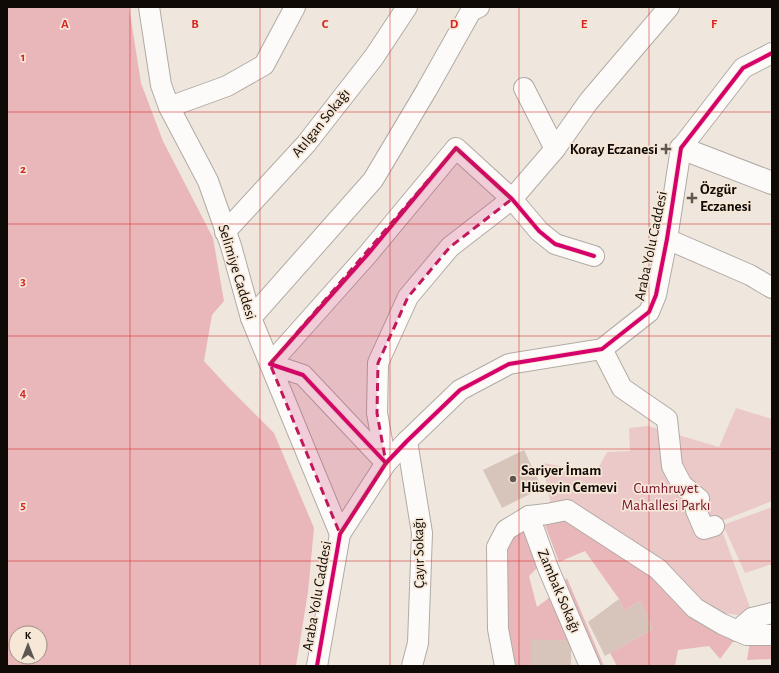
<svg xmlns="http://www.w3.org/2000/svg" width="779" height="673" font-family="'Alegreya Sans',sans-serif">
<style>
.green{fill:#ebc9c9}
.forest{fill:#e9b7ba;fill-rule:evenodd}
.building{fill:#d7c4bb}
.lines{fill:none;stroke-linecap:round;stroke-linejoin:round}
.minor-casing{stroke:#b1aba4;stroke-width:22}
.major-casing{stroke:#b1aba4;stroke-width:24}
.minor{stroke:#fdfbfa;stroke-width:20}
.major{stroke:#fdfbfa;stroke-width:22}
.cycleway-casing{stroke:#f6e7d7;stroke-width:6}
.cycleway{stroke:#d6006c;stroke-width:4}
.marked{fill:#c2185b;fill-opacity:0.2;stroke:#c2185b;stroke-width:3;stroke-dasharray:8 5;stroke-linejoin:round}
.grid{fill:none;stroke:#d62828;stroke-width:1;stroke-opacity:0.55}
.poi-dot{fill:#5d5752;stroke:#f6e7d7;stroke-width:1.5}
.labels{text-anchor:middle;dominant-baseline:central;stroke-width:3.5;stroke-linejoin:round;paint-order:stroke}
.street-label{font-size:15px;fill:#0f0a06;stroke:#f6e7d7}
.poi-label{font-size:15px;font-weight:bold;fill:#0f0a06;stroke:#f6e7d7;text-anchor:start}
.park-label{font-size:15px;fill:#74112d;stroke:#f6e7d7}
.grid-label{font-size:13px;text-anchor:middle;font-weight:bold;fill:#d62828;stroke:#f6e7d7;stroke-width:3.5;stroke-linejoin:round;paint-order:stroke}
</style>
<rect width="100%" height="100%" fill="#efe7de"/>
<g class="green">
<polygon points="736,408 772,419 772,501 719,522 752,613 737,615 708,611 551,505 542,463 596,472 607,452 630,451 629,428 648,426 719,447"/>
<polygon points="772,507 772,564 745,573 723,525"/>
</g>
<g class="forest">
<path d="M 7,7 L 129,7 L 141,83 L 163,141 L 213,238 L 224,301 L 212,315 L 204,361 L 227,386 L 274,433 L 314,528 L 308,592 L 296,666 L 7,666 ZM 16,633 L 40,633 L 40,657 L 16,657 Z"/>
<polygon points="567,516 738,635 720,659 709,646 678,650 675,666 617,666 610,653 653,629 640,601 624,611 619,599 585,551 559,562 543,520"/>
<polygon points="527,522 541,564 529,576 537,607 554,594 567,578 604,666 589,666 571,641 532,640 532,666 506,666 502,552 509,532"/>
<polygon points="751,634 771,636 772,659 747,660"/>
</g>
<g class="building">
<polygon points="524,450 542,488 502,508 483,470"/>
<polygon points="619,599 624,611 640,601 653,629 605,656 588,622"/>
<polygon points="532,639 571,641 571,666 532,666"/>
</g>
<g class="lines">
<defs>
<g id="minor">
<polyline points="149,7 161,85 169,107 208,181 231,246 251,318 340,534"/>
<polyline points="524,88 555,149"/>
<polyline points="169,107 227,86 264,65 295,7"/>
<polyline points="225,232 306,144 374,57 407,7"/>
<polyline points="667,239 750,275 772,288"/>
<polyline points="251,318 373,180 426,91 471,11 479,7"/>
<polyline points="602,349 622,388 667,419 672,466 682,485 699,499 696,510 704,529 714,526"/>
<polyline points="407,441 422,533 418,643 412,666"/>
<polyline points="386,463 303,375 270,364 368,254 456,148 512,199 539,231 555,244 594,256"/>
<polyline points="386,463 377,413 378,363 408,297 450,247 512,199 555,149 589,101 669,7"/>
<polyline points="529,516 548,568 590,666"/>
<polyline points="737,631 752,618 772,613"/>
<polyline points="317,666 340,534 386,463 407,441 460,390 509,364 602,349 649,312 656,295 667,239 681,148 743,68 772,53"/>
<polyline points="505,666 498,629 497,547 506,530 529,516 547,514 567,510 658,569 695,608 722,624 747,635 772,635"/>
</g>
<polyline id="major" points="681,148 772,183"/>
</defs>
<use href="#minor" class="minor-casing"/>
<use href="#major" class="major-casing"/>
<use href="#minor" class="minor"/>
<use href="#major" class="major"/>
<defs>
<g id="cycleway">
<polyline points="386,463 303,375 270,364 368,254 456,148 512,199 539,231 555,244 594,256"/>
<polyline points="317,666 340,534 386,463 407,441 460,390 509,364 602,349 649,312 656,295 667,239 681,148 743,68 772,53"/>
</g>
</defs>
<use href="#cycleway" class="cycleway-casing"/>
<use href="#cycleway" class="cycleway"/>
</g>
<path class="marked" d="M 456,148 L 512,199 L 450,247 L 408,297 L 378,363 L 377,413 L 386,463 L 340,534 L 270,364 Z"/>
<path class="grid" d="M 130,7 L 130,666M 260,7 L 260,666M 390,7 L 390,666M 519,7 L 519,666M 649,7 L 649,666M 7,112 L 772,112M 7,224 L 772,224M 7,336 L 772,336M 7,449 L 772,449M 7,561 L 772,561"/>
<g class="poi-dot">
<path d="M664 143h4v4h4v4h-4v4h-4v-4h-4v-4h4z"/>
<path d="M690 192h4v4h4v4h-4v4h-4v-4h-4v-4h4z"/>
<circle cx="513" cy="479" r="4"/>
</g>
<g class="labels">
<g class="street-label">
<text transform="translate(321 123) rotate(-51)">Atılgan Sokağı</text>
<text transform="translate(651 246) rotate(-78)">Araba Yolu Caddesi</text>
<text transform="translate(237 272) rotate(73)">Selimiye Caddesi</text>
<text transform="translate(419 553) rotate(-91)">Çayır Sokağı</text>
<text transform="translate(559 591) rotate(67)">Zambak Sokağı</text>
<text transform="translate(317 596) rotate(-80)">Araba Yolu Caddesi</text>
</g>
<g class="poi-label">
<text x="658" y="149" text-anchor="end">Koray Eczanesi</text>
<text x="700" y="189">Özgür<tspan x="700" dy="17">Eczanesi</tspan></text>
<text x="521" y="470">Sariyer İmam<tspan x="521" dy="17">Hüseyin Cemevi</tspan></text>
</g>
<g class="park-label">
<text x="666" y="488">Cumhruyet<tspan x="666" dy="17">Mahallesi Parkı</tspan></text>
</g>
</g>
<g class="grid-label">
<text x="65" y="28">A</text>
<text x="195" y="28">B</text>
<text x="325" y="28">C</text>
<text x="454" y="28">D</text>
<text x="584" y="28">E</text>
<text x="714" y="28">F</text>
<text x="23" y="61">1</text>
<text x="23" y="173">2</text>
<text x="23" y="285">3</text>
<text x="23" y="397">4</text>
<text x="23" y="509">5</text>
</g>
<rect width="779" height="673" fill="none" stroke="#0f0a06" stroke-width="16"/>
<g transform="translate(28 645)"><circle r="19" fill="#f6e7d7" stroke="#9a8f83"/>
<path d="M0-3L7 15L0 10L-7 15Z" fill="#5d5752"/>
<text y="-6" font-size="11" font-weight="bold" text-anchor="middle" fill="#0f0a06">K</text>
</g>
</svg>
